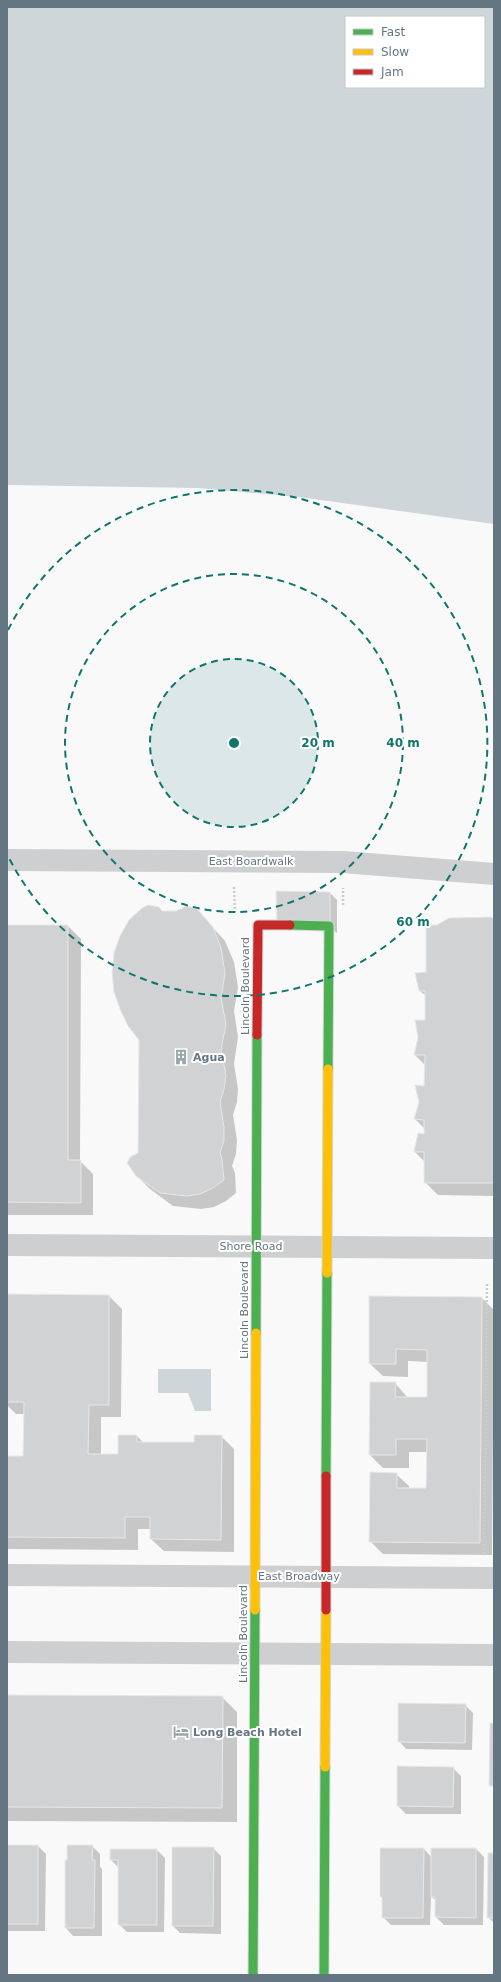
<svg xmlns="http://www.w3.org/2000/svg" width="501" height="1982" font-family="'DejaVu Sans',sans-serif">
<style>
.water{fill:#ced6d9;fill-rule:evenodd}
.shadow{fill:#0003}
.building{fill:#d0d2d3;stroke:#e8e8e8}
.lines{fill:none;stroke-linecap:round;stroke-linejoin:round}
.fast-casing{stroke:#d5d6d7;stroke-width:11}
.slow-casing{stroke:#d5d6d7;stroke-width:11}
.jam-casing{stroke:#d5d6d7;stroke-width:11}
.path{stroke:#cbcccd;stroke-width:2.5;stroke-dasharray:2 2;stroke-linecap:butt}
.street{stroke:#cecfd0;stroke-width:22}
.fast{stroke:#4caf50;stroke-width:9}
.slow{stroke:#ffc107;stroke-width:9}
.jam{stroke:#c62828;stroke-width:9}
.ring{fill:none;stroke:#0f766e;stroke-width:2;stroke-dasharray:7 5}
.labels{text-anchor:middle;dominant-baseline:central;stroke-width:4;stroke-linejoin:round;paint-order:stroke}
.street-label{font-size:11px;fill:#657683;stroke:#fff}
.poi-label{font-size:11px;font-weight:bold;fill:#657683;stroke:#fff;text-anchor:start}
.centre{fill:#0f766e;stroke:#fff;stroke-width:2}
.ring-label{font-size:12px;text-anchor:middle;font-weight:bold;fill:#0f766e;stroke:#fff;stroke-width:4;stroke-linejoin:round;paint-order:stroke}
</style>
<rect width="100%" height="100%" fill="#f9f9f9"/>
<g class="water">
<path d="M 7,7 L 494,7 L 494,524 L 299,497 L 198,488 L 7,485 ZM 346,17 L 484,17 L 484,87 L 346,87 Z"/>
<polygon points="158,1369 211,1369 211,1411 195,1411 188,1393 158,1393"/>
</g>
<g class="shadow">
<polygon points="277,892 330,893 337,900 337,933"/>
<polygon points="197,910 225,941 234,962 238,987 234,1011 238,1037 234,1064 238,1089 237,1102 233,1115 237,1140 236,1154 232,1166 235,1173 236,1193 226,1201 214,1207 201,1209 173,1206 150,1189 137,1176 162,912"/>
<polygon points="494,920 494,1196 438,1195 425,1182 425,1162 415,1152 425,1135 425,1129 415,1119 425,1087 425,1065 415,1055 426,1021 426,996 420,991 427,973"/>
<polygon points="7,926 68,926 81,939 80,1161 93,1174 93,1215 7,1215"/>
<polygon points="7,1295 109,1296 122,1309 121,1417 101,1417 101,1455 119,1455 137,1436 144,1443 195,1443 221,1436 234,1449 234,1552 164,1551 151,1539 151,1529 138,1529 138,1550 7,1549 7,1457 24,1457 24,1414 16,1414 7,1405"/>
<polygon points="482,1298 494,1310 492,1555 383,1554 370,1541 396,1474 409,1486 409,1489 427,1489 428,1452 409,1452 409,1468 383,1468 370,1455 395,1383 408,1398 428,1398 428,1362 408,1361 408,1377 383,1376 370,1364"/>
<polygon points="7,1696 222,1697 237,1712 237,1822 7,1821"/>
<polygon points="465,1705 473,1713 472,1750 406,1749 399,1741"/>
<polygon points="453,1768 461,1776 461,1814 406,1814 398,1806"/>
<polygon points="7,1846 38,1846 46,1854 45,1931 7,1931"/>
<polygon points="92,1846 100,1854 100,1867 102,1869 102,1936 73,1936 66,1928"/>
<polygon points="213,1848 221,1856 221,1934 180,1933 173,1926"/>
<polygon points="424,1849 432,1858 432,1849 476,1849 484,1857 483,1925 444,1925 436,1917 436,1901 431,1896 430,1925 391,1925 383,1917 383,1899 381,1896"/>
<polygon points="157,1850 165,1858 164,1932 127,1932 119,1924 119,1868 111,1860"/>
<polygon points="494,1854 494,1923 488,1917"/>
</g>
<g class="building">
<polygon points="276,891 330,892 330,925 277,925"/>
<polygon points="148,905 159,907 162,911 176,911 187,906 197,909 213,927 221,948 225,973 221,998 226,1024 221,1050 226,1075 224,1089 220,1102 224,1127 224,1140 220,1153 222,1159 224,1180 213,1188 200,1194 187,1196 160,1193 136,1176 127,1163 130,1157 138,1153 139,1040 128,1026 120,1009 114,992 112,972 114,953 120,936 129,920 142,908"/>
<polygon points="491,917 494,919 494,1183 424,1183 424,1152 414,1152 418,1133 424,1134 424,1120 414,1119 419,1102 415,1085 424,1086 425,1055 414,1055 418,1038 415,1020 425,1020 425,991 419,991 415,973 426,972 426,925 437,925 449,918"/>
<polygon points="7,925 68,925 68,1160 81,1160 81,1203 7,1202"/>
<polygon points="7,1294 109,1295 109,1405 89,1405 88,1454 118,1454 118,1435 137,1435 137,1442 194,1442 194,1435 222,1435 221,1540 150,1539 150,1517 125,1517 125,1538 7,1537 7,1456 23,1456 24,1402 7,1402"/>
<polygon points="369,1296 482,1297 480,1543 369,1542 370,1472 397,1473 397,1488 426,1488 427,1439 396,1439 396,1455 369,1455 370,1382 396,1382 395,1397 427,1397 427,1350 396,1349 396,1364 369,1364"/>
<polygon points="7,1695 223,1696 222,1808 7,1807"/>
<polygon points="398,1703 466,1704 465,1743 398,1742"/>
<polygon points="490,1723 494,1723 494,1786 489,1786"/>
<polygon points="397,1766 454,1767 453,1807 397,1806"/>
<rect x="7" y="1845" width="31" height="79"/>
<polygon points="67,1845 93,1845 92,1860 95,1860 94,1928 65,1928 65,1860 67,1860"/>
<polygon points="172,1847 214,1847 213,1926 172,1926"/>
<polygon points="380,1848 424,1848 423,1918 382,1918 382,1897 380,1897"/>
<polygon points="431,1848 476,1848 476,1918 435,1917 435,1897 431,1897"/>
<polygon points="110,1849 157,1849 157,1925 118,1925 118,1860 110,1860"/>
<polygon points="488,1853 494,1853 494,1918 487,1918"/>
</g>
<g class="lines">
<defs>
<g id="fast">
<polyline points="290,925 329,926 328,1069"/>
<polyline points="256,1333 257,1035"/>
<polyline points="326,1476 327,1273"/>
<polyline points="253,1975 255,1610"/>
<polyline points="324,1975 325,1767"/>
</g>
<g id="slow">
<polyline points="327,1273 328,1069"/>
<polyline points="255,1610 256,1333"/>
<polyline points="325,1767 326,1610"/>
</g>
<g id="jam">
<polyline points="257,1035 258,925 290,925"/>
<polyline points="326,1610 326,1476"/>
</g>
</defs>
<use href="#fast" class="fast-casing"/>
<use href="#slow" class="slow-casing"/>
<use href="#jam" class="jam-casing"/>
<g class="path">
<polyline points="234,887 235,912"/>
<polyline points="343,905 343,888"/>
<polyline points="484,1554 487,1284"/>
</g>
<g class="street">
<polyline points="7,860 343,862 494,874"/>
<polyline points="7,1245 494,1248"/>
<polyline points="7,1575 494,1578"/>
<polyline points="7,1652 494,1655"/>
</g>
<use href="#fast" class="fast"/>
<use href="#slow" class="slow"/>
<use href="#jam" class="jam"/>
</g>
<circle cx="234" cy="743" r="84" fill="#0f766e" fill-opacity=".12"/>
<g class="ring">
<circle cx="234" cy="743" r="84"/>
<circle cx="234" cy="743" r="169"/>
<path d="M8 630A253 253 0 1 1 8 856"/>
</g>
<defs>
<symbol id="building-bare" viewBox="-9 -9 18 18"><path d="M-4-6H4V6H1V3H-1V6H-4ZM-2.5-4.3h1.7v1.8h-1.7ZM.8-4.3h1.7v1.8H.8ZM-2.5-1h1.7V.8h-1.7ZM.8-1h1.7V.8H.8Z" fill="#99a4ac" stroke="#fff" stroke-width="2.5" paint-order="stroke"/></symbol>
<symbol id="hotel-bare" viewBox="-9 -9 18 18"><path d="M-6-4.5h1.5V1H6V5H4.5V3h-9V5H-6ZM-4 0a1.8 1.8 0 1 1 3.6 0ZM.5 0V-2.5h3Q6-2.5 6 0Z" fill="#99a4ac" stroke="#fff" stroke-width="2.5" paint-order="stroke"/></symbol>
</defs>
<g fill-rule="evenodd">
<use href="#building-bare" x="170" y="1046" width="22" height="22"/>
<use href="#hotel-bare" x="170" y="1721" width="22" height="22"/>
</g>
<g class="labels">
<g class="street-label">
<text x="251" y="861">East Boardwalk</text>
<text transform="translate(245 986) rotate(-90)">Lincoln Boulevard</text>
<text x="251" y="1246">Shore Road</text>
<text transform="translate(244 1310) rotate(-90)">Lincoln Boulevard</text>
<text x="299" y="1576">East Broadway</text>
<text transform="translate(243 1634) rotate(-90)">Lincoln Boulevard</text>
</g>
<g class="poi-label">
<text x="193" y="1057">Agua</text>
<text x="193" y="1732">Long Beach Hotel</text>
</g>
</g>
<circle cx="234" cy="743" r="6" class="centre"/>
<g class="ring-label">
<text x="318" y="747">20 m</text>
<text x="403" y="747">40 m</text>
<text x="413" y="926">60 m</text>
</g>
<rect width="501" height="1982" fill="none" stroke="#657683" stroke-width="16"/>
<rect x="345" y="16" width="140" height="72" fill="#ffffff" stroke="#c1c8cd"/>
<rect x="353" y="29" width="20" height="6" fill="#4caf50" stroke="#c1c8cd"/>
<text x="381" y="36" font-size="12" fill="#657683">Fast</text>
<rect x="353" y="49" width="20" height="6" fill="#ffc107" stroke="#c1c8cd"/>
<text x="381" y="56" font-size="12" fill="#657683">Slow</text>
<rect x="353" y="69" width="20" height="6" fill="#c62828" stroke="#c1c8cd"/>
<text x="381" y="76" font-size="12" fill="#657683">Jam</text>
</svg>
